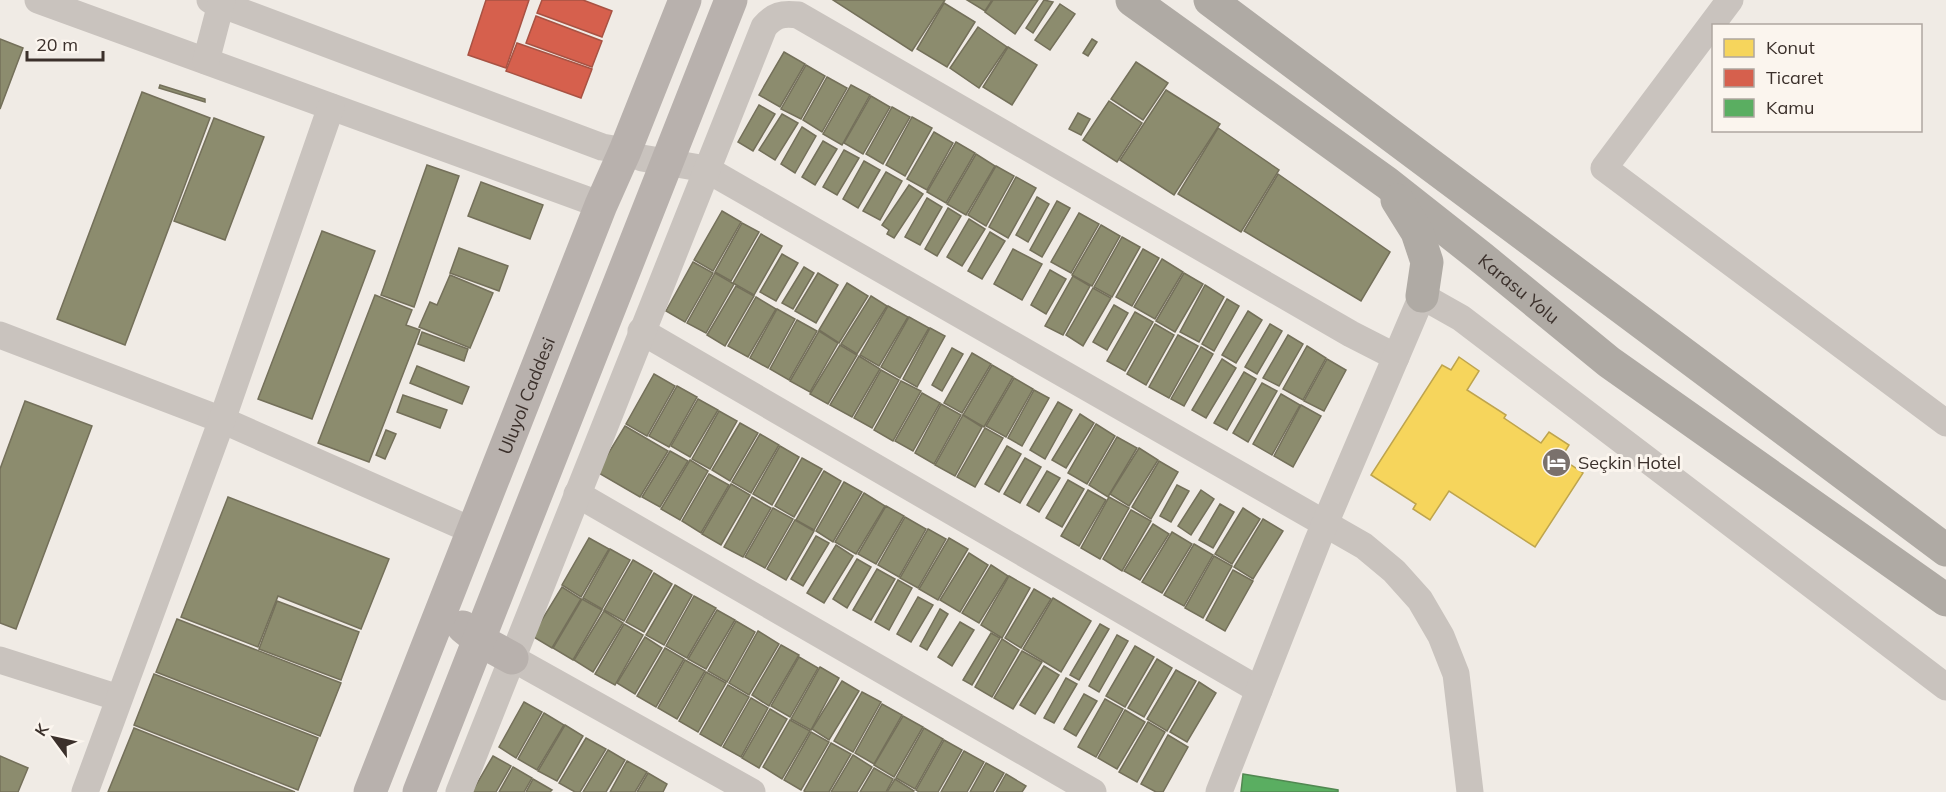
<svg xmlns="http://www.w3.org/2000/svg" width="1946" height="792" font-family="Mulish,sans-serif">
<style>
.homes{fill:#f6d55c;stroke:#bea44d;stroke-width:1.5}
.shops{fill:#d6604d;stroke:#a85243;stroke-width:1.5}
.public{fill:#5aae61;stroke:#518851;stroke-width:1.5}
.industry{fill:#8c8c6e;stroke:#74705a;stroke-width:1.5}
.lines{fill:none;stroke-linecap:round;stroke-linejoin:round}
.minor{stroke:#c9c3be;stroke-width:27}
.major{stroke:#b8b1ad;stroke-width:33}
.highway{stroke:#afaaa4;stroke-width:33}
.labels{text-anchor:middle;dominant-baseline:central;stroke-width:6;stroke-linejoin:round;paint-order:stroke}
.street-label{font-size:18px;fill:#3b302b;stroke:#fbf5ee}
.poi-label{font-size:18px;fill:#3b302b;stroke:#fbf5ee;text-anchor:start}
</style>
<rect width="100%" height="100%" fill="#f0ebe5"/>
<polygon class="homes" points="1459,357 1479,371 1467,390 1506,415 1504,418 1541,443 1549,432 1569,445 1561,458 1583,473 1535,547 1449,491 1430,520 1413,509 1416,504 1371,475 1442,365 1451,370"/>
<g class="shops">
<polygon points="486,0 529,0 506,68 468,55"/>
<polygon points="542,0 583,0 612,11 602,37 537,13"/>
<polygon points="536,16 602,41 592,67 526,43"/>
<polygon points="517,43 592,69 581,98 506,71"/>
</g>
<polygon class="public" points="1243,774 1338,790 1338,792 1241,792"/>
<g class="industry">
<polygon points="833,0 945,0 912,51"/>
<polygon points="967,0 992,0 985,11"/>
<polygon points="993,0 1038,0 1015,34 985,12"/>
<polygon points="1044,0 1053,2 1033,33 1026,28"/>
<polygon points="944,3 975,22 947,67 917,49"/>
<polygon points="1060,4 1075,14 1050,50 1035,40"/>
<polygon points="978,27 1007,47 979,88 950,68"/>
<polygon points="0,39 23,48 0,109"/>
<polygon points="1092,39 1097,42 1088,56 1083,53"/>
<polygon points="1008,47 1037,65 1012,105 983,87"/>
<polygon points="784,52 805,64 780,107 759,95"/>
<polygon points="1136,62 1168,83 1143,120 1111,99"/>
<polygon points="806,65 825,76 801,119 781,109"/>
<polygon points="827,77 847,88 822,132 803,120"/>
<polygon points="160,85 205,99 205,102 159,88"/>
<polygon points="851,85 870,95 842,145 823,134"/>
<polygon points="1166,90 1220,124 1174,195 1120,160"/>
<polygon points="142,92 210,118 125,345 57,319"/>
<polygon points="871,96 890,107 863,154 844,143"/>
<polygon points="1109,101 1142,123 1117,162 1083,140"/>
<polygon points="759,105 775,114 753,151 738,142"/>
<polygon points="892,107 910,117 883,164 866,154"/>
<polygon points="1078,113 1090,119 1081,135 1069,129"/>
<polygon points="782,114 798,123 775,160 759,150"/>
<polygon points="912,117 932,128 905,176 886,165"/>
<polygon points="214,118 264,137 225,240 174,221"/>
<polygon points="802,127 816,136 795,173 781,164"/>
<polygon points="1218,128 1279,170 1241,232 1178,194"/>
<polygon points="934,132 953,143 927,190 907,179"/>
<polygon points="823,141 837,149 815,185 802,177"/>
<polygon points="956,142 975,153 946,203 927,192"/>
<polygon points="844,150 859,158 837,195 823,187"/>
<polygon points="976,154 995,166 966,215 947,204"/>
<polygon points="864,161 880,170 858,208 843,199"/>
<polygon points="427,165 459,176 414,307 381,295"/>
<polygon points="996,166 1014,176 986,226 968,215"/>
<polygon points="886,172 902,181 880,220 863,211"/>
<polygon points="1278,174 1390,252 1361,301 1244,231"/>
<polygon points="1016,177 1036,188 1008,238 989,227"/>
<polygon points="481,182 543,205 530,239 468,216"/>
<polygon points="909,185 923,194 894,238 887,234 889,230 882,225"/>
<polygon points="1037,197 1049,204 1028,242 1016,235"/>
<polygon points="927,198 942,207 920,245 905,237"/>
<polygon points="1057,201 1070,208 1042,257 1030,250"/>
<polygon points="948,208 961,216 937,256 925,249"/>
<polygon points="722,211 741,222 713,271 694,260"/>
<polygon points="1079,213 1099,224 1071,273 1051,262"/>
<polygon points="969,219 985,229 962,266 947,257"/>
<polygon points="742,223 759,232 731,281 715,272"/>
<polygon points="1101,225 1120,236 1092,286 1072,275"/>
<polygon points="322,231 375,251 312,419 258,399"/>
<polygon points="990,232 1005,241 982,279 968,271"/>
<polygon points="761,234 782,246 754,295 733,283"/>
<polygon points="1122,237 1140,247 1112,297 1094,287"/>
<polygon points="459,248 508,266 499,291 450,273"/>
<polygon points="1013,249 1042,264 1022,300 994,284"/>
<polygon points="1143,249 1159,258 1132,306 1116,297"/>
<polygon points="782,254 798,263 776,301 760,292"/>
<polygon points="1162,259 1183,272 1155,319 1134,307"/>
<polygon points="693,262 713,273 685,322 666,311"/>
<polygon points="804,267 814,273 793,309 782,303"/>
<polygon points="1050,270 1066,279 1046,314 1031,305"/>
<polygon points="715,273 734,284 706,333 687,323"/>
<polygon points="818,273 838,285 816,323 795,311"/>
<polygon points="1184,273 1203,284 1175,332 1156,321"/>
<polygon points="450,275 493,293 470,348 419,327 430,302 437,305"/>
<polygon points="1073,276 1090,286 1063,335 1045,326"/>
<polygon points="847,283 868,296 839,343 819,330"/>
<polygon points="1205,285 1224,297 1199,342 1180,332"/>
<polygon points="736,286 754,296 725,346 707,335"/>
<polygon points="1093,288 1111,298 1083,346 1066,335"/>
<polygon points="375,295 412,310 406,325 420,330 369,462 318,443"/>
<polygon points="871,296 887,306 857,354 841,344"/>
<polygon points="756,297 776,309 748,357 728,346"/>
<polygon points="1227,299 1239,306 1214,351 1202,344"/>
<polygon points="1114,305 1128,313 1107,350 1093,342"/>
<polygon points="888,306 908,317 879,366 860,355"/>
<polygon points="777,309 795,319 768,368 750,358"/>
<polygon points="1248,311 1262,320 1236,363 1222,355"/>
<polygon points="1135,312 1153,322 1125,371 1107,361"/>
<polygon points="909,317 929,328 900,378 881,367"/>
<polygon points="797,320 817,331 789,380 770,369"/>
<polygon points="1155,324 1174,335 1146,385 1127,374"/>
<polygon points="1270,324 1282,331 1257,374 1245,367"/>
<polygon points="930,328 945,336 917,387 903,379"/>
<polygon points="819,331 838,343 810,392 790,381"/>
<polygon points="422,332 468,349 464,361 418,344"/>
<polygon points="1178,335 1198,346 1169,398 1149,387"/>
<polygon points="1288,335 1303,344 1279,386 1263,378"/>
<polygon points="840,345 857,355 828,404 810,394"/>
<polygon points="1307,346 1326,358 1303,400 1283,389"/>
<polygon points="1201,347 1213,354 1184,406 1171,399"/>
<polygon points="952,348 963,354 942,391 932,385"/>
<polygon points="972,353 991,364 962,413 944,403"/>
<polygon points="859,356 880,369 852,417 830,405"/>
<polygon points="1222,359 1236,368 1206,418 1192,410"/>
<polygon points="1327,359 1346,370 1324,411 1304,401"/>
<polygon points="992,365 1013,377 984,427 963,415"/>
<polygon points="417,366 469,387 462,404 410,383"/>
<polygon points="881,370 899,380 872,428 854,418"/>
<polygon points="1244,372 1256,379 1227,430 1214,423"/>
<polygon points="654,374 675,386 647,436 626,424"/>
<polygon points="1014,378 1033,389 1006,437 986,426"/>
<polygon points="901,381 921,391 893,441 874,430"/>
<polygon points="1262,383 1277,391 1248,442 1233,433"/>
<polygon points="677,386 697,397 669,447 649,436"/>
<polygon points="1034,390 1049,398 1022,446 1008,438"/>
<polygon points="922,393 940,403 913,451 895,441"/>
<polygon points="1281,394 1300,405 1272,455 1253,444"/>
<polygon points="403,395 447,410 440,428 397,412"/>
<polygon points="698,399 718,410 690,457 671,446"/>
<polygon points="25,401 92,426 16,629 0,623 0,469"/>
<polygon points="1058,402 1072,410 1045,459 1030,450"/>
<polygon points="941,404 961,415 934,464 915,453"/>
<polygon points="1301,405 1321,416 1293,467 1274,456"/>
<polygon points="719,411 737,421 710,469 692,459"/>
<polygon points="1080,414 1094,423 1066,468 1052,460"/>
<polygon points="963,415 982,427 955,476 935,465"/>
<polygon points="740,423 758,433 730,481 712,470"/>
<polygon points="1096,424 1115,436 1087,484 1068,473"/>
<polygon points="625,426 668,451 640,497 597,472"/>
<polygon points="985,428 1003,438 975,487 957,477"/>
<polygon points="386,430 396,434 385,459 376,455"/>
<polygon points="760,434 779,445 751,493 732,482"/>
<polygon points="1117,437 1137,448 1108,497 1089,485"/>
<polygon points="780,446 799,457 772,505 753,494"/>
<polygon points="1007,446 1021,454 999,492 985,484"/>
<polygon points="1139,448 1158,460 1129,506 1110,494"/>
<polygon points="670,451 688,461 660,507 642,497"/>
<polygon points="802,458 822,469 794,517 775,506"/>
<polygon points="1025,458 1041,467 1020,503 1004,494"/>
<polygon points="690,460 708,471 680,520 661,509"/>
<polygon points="1159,461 1178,472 1151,519 1132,507"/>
<polygon points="824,471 841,481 814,530 796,520"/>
<polygon points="1047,471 1060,478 1039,512 1027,505"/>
<polygon points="709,474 729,485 701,533 682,521"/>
<polygon points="1068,480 1084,489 1062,527 1046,518"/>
<polygon points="844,482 862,492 833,542 816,531"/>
<polygon points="731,484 750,495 721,545 702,534"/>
<polygon points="1177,485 1189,491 1171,522 1160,516"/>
<polygon points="1088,490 1106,500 1079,546 1061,536"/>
<polygon points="1201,490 1214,499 1191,535 1178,526"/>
<polygon points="864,493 885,506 856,554 835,542"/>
<polygon points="228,497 389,559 361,629 278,596 258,647 181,617"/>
<polygon points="752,497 771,508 743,557 724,547"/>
<polygon points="1109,497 1129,508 1100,559 1081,548"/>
<polygon points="1220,504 1234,512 1213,548 1199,540"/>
<polygon points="886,506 904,516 876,564 858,554"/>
<polygon points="773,508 793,519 765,568 745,557"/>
<polygon points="1243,508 1260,519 1232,564 1215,554"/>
<polygon points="1131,510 1151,521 1122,571 1103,559"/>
<polygon points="905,517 926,529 899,577 878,565"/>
<polygon points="1263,519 1283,531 1253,579 1234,567"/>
<polygon points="795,520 814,531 786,580 767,569"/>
<polygon points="1153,524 1169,534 1140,580 1124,571"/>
<polygon points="928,529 946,539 918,588 900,578"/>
<polygon points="1172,532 1192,544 1162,593 1142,582"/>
<polygon points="816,536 829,543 803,586 791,579"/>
<polygon points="589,538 609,549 581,597 562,585"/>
<polygon points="949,538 968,549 938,600 919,589"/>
<polygon points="1194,544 1213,555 1184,606 1164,595"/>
<polygon points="836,545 853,556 824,603 807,593"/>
<polygon points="610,549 630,560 602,609 583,598"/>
<polygon points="969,553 988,565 960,612 940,600"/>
<polygon points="1214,556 1232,566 1203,618 1185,608"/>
<polygon points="857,559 871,567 847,608 833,599"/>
<polygon points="633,560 652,571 624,621 604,610"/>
<polygon points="991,565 1008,576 979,623 962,613"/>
<polygon points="877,569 895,579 871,620 853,610"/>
<polygon points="1233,570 1253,581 1225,631 1206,620"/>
<polygon points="654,573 672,584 644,632 626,622"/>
<polygon points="1009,576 1030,588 1002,638 981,625"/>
<polygon points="898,580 912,588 889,630 875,622"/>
<polygon points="675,585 692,595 664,645 646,635"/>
<polygon points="562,587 581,599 552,648 532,636"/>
<polygon points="1034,589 1051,599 1021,648 1005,638"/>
<polygon points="694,596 716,608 687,658 666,646"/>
<polygon points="918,597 933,605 911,642 897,634"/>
<polygon points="1053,598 1091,621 1061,672 1023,649"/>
<polygon points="582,599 602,610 573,660 553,648"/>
<polygon points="277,601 359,632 341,680 259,649"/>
<polygon points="940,609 948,614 927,650 920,646"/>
<polygon points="717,610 735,620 706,669 688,659"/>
<polygon points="604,611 623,623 593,672 574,660"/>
<polygon points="177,619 341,683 320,736 156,672"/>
<polygon points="736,621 755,632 727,682 708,671"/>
<polygon points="960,622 974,630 952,666 938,657"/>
<polygon points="624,624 643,635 615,685 595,674"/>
<polygon points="1100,624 1109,629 1079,680 1070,675"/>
<polygon points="758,631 779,644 749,695 729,683"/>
<polygon points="991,633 1000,638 972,685 963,680"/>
<polygon points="1117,635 1128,641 1099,692 1089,686"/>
<polygon points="645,637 662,648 635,694 617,683"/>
<polygon points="1002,639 1019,650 992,697 975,687"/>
<polygon points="781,645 799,655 769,706 752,695"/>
<polygon points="1135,646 1154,657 1125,707 1106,696"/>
<polygon points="665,648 684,659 656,707 637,696"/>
<polygon points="1022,651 1042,662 1013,709 994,698"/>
<polygon points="799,657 818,668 790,717 771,706"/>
<polygon points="1157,659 1172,668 1144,717 1128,708"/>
<polygon points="685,660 705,671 677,719 658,708"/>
<polygon points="1044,666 1059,675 1035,714 1020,705"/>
<polygon points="820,667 839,678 811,730 791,719"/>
<polygon points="1176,670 1196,681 1167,731 1147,719"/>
<polygon points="706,672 726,683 698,732 679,721"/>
<polygon points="154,674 318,738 298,790 134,725"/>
<polygon points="1066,678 1077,684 1054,723 1044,718"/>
<polygon points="842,681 859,691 829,740 812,729"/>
<polygon points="1199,682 1216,693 1187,742 1170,732"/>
<polygon points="728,685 749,697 721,746 700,734"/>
<polygon points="862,692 881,702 853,752 834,741"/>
<polygon points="1084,694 1097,701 1076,736 1064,729"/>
<polygon points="751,698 768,708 741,757 723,747"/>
<polygon points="1105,699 1123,709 1096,757 1078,747"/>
<polygon points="524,702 542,712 516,758 499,747"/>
<polygon points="882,704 902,715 874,764 855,753"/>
<polygon points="770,709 787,719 759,768 742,758"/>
<polygon points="1125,710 1145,722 1117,769 1098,758"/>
<polygon points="544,713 564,725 537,770 518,759"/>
<polygon points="903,716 923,727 894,777 874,765"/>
<polygon points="790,720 810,731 782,779 763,767"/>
<polygon points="1148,722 1165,732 1137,782 1119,772"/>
<polygon points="565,725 583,736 557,781 538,771"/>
<polygon points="134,728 295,792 108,792"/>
<polygon points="924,728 943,739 915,789 896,778"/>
<polygon points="811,732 829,742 801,790 784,780"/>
<polygon points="1168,735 1188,747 1163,792 1156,792 1141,784"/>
<polygon points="586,738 606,749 580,792 575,792 559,783"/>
<polygon points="944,740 962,750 938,792 919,792 916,790"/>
<polygon points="831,743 851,754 829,792 806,792 804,791"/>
<polygon points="608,750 625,760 606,792 583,792"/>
<polygon points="964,751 984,762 967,792 941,792"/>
<polygon points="853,755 872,767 857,792 831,792"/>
<polygon points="0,756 28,768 18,792 0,792"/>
<polygon points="493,756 511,766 496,792 472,792"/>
<polygon points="627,761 647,772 635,792 610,792"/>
<polygon points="986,763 1004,773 993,792 970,792"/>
<polygon points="513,767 532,778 524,792 499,792"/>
<polygon points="874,768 893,779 886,792 860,792"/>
<polygon points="648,773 667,784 663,792 637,792"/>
<polygon points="1006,774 1026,786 1022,792 996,792"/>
<polygon points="533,779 552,790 550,792 526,792"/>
<polygon points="895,779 914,791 913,792 887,792"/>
</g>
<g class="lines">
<g class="minor">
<polyline points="38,0 601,205"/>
<polyline points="210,0 602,147 625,151"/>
<polyline points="1730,0 1604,168 1946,423"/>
<polyline points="206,61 222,0"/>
<polyline points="642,158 706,169 1364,546 1394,571 1420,600 1441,636 1456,674 1470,792"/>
<polyline points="641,331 1259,690"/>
<polyline points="0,335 222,420 473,531"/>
<polyline points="577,494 1093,792"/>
<polyline points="512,658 752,792"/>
<polyline points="0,660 119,698"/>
<polyline points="85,792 222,420 331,107"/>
<path d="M 459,792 L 764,27 C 774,15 782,13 798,15 L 1351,334 L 1396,357"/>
<polyline points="1219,792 1318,540 1422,296 1461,318 1946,687"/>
</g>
<g class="major">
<polyline points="463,627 479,640 512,658"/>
<path id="s1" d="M 370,792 L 601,205 L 625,151 L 685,0"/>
<path d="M 419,792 C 523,528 626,264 731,0"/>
</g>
<g class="highway">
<path id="s2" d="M 1132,0 L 1387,183 L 1482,258 L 1609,362 L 1946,600"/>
<polyline points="1210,0 1946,550"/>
<polyline points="1397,200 1417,232 1427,262 1422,296"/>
</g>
</g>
<defs>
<symbol id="hotel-disc" viewBox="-11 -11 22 22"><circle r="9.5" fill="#7a716c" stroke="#fbf5ee"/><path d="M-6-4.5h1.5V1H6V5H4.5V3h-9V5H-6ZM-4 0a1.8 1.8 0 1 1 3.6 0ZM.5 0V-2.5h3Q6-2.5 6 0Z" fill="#fff"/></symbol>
</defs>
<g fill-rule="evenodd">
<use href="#hotel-disc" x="1540" y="446" width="33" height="33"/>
</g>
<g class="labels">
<g class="street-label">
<text stroke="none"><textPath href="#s2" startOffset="483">Karasu Yolu</textPath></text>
<text stroke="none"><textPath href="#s1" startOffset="426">Uluyol Caddesi</textPath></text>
</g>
<g class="poi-label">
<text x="1578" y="462">Seçkin Hotel</text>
</g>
</g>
<rect x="1712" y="24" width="210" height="108" fill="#fbf5ee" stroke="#aea6a0" stroke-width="1.5"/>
<rect x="1724" y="39" width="30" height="18" fill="#f6d55c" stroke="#aea6a0" stroke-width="1.5"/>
<text x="1766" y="54" font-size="18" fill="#3b302b">Konut</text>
<rect x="1724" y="69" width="30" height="18" fill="#d6604d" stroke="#aea6a0" stroke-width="1.5"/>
<text x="1766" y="84" font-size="18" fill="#3b302b">Ticaret</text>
<rect x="1724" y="99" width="30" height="18" fill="#5aae61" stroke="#aea6a0" stroke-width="1.5"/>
<text x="1766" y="114" font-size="18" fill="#3b302b">Kamu</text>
<g transform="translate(54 738) rotate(303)" stroke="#fbf5ee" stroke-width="4.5" paint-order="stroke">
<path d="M0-4.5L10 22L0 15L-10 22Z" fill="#3b302b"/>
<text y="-9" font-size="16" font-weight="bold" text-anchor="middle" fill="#3b302b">K</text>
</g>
<path d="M27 51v9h76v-9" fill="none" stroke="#3b302b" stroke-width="3"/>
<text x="36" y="51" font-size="18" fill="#3b302b" stroke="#fbf5ee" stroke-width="4.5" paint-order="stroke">20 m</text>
</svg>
